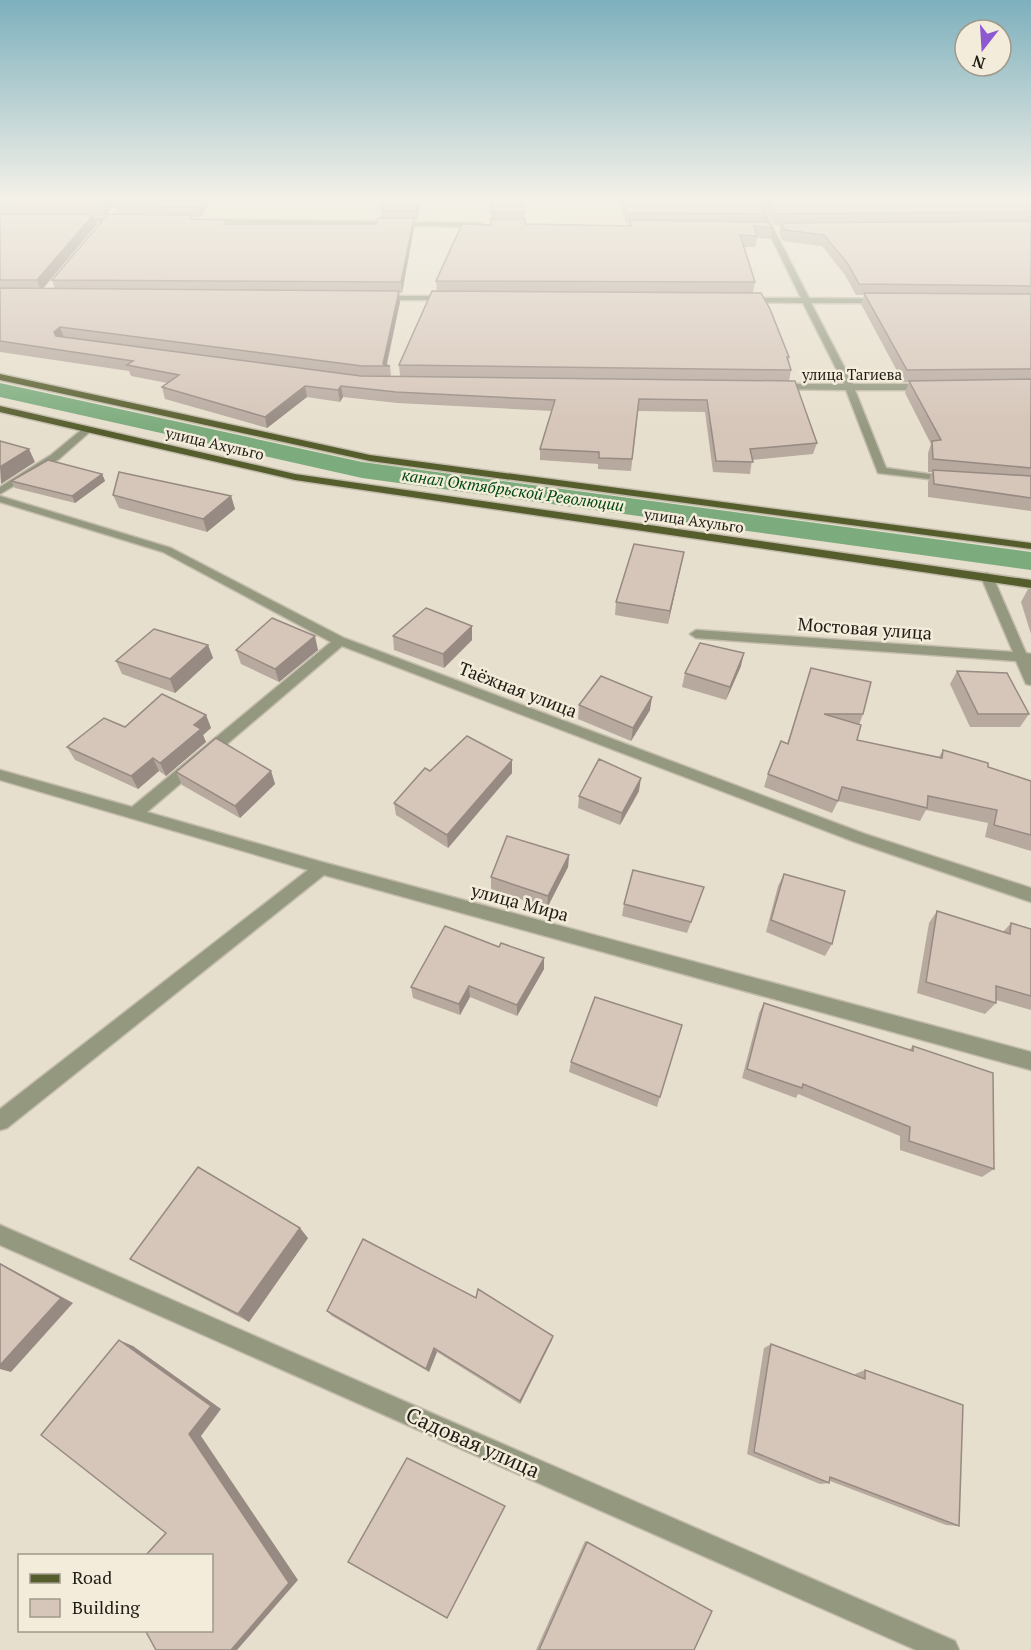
<svg xmlns="http://www.w3.org/2000/svg" width="1031" height="1650" font-family="'PT Serif',serif">
<style>
.lines{fill:none;stroke-linecap:round;stroke-linejoin:round}
.canal{fill:#7cab7d;fill-rule:evenodd}
.minor-casing{stroke:#c3bcac;stroke-width:3}
.major-casing{stroke:#c3bcac;stroke-width:3}
.minor{fill:#93987f;fill-rule:evenodd}
.major{fill:#565d2d;fill-rule:evenodd}
.wall{fill:#b8a99f}
.shaded-wall{fill:#968a82}
.building{fill:#d6c5b9;stroke:#968a82;stroke-width:1.5}
.labels{text-anchor:middle;dominant-baseline:central;stroke-width:5;stroke-linejoin:round;paint-order:stroke}
.far-street-label{font-size:15px;fill:#1f1c16;stroke:#f4ecda}
.far-water-label{font-size:16px;font-style:italic;fill:#004a0f;stroke:#f4ecda}
.street-label{font-size:18px;fill:#1f1c16;stroke:#f4ecda}
.near-street-label{font-size:21px;fill:#1f1c16;stroke:#f4ecda}
</style>
<rect width="100%" height="100%" fill="#e7dfcd"/>
<g class="lines">
<polygon class="canal" points="0,383 362,462 1031,552 1031,570 362,478 0,397"/>
<defs>
<g id="minor">
<polygon points="753,200 759,200 809,298 885,299 885,303 811,303 853,384 926,384 931,387 926,390 855,390 886,468 950,477 954,478 954,482 878,473 846,390 776,389 776,385 779,384 844,384 803,303 747,302 743,300 747,298 801,298"/>
<polygon points="73,218 123,218 126,220 123,222 75,221"/>
<polygon points="207,219 480,223 483,225 480,227 205,222"/>
<polygon points="381,296 447,296 451,298 447,300 378,300 377,298"/>
<polygon points="85,427 93,429 59,459 0,494 0,487 51,455"/>
<polygon points="0,496 171,548 344,638 865,834 1031,888 1031,902 855,842 342,646 147,812 322,862 1031,1052 1031,1070 324,875 7,1128 0,1130 0,1109 308,870 0,780 0,770 132,807 331,642 163,552 0,502"/>
<polygon points="987,573 993,577 1026,653 1031,654 1031,685 1026,684 1016,661 696,638 690,634 696,630 1013,652 981,577"/>
<polygon points="0,1225 955,1641 959,1650 916,1650 0,1245"/>
</g>
<g id="major">
<polygon points="0,374 370,455 1031,543 1031,549 370,461 0,380"/>
<polygon points="0,406 295,474 1031,580 1031,588 295,480 0,412"/>
</g>
</defs>
<use href="#minor" class="minor-casing"/>
<use href="#major" class="major-casing"/>
<use href="#minor" class="minor"/>
<use href="#major" class="major"/>
</g>
<g class="wall">
<polygon points="0,200 119,200 105,216 94,216 97,224 43,288 55,289 52,280 117,214 115,206 120,200 207,200 208,206 201,217 193,217 194,220 228,224 376,224 381,218 381,210 420,207 417,220 414,220 414,228 402,293 399,293 400,302 387,365 390,366 391,376 400,376 399,365 437,291 436,281 491,225 491,200 524,212 525,224 629,226 629,223 626,223 619,200 757,200 764,214 763,222 772,228 770,239 757,238 755,247 743,247 755,282 753,293 789,357 788,361 791,370 789,381 817,443 813,454 752,460 750,474 713,472 705,412 638,411 631,471 598,469 598,464 540,460 540,449 552,411 397,403 343,397 340,402 307,397 267,428 165,399 162,387 167,383 131,376 129,371 0,352"/>
<polygon points="760,200 1031,200 1031,511 928,497 928,482 932,472 928,472 928,453 931,444 905,393 909,382 903,382 861,304 864,295 856,295 845,275 822,246 783,241 779,233 780,225 774,225"/>
<polygon points="102,474 105,481 75,503 15,488 11,481"/>
<polygon points="113,495 231,496 235,509 207,532 119,508"/>
<polygon points="684,552 668,624 615,615 616,602"/>
<polygon points="1028,589 1031,589 1031,634 1021,602"/>
<polygon points="472,626 472,640 444,668 394,650 393,636"/>
<polygon points="208,645 213,658 175,693 122,674 116,661"/>
<polygon points="236,650 318,650 279,682 241,664"/>
<polygon points="741,666 726,700 682,687 685,673"/>
<polygon points="811,668 863,714 859,725 857,740 939,757 943,750 988,767 1031,781 1031,851 985,837 988,823 926,810 920,821 838,801 832,813 764,787 768,774 787,744"/>
<polygon points="957,671 1029,714 1020,727 970,727 950,684"/>
<polygon points="579,705 650,710 631,741 578,719"/>
<polygon points="206,715 211,728 203,735 206,742 166,776 159,771 138,789 75,760 67,747 125,727"/>
<polygon points="512,760 512,773 448,848 396,815 394,803 430,771"/>
<polygon points="271,771 275,784 240,818 182,785 176,772"/>
<polygon points="639,791 620,825 578,808 579,796"/>
<polygon points="569,855 568,867 547,908 491,889 491,877"/>
<polygon points="784,874 832,944 825,956 766,932 778,886"/>
<polygon points="700,899 687,933 622,916 624,904"/>
<polygon points="937,911 1003,932 1011,923 1031,929 1031,1010 996,1000 996,1003 985,1014 917,993 929,923"/>
<polygon points="499,947 544,969 517,1016 470,997 460,1015 413,998 411,987"/>
<polygon points="764,1003 909,1050 913,1046 994,1169 982,1177 900,1150 900,1136 798,1094 796,1098 742,1078 759,1013"/>
<polygon points="571,1062 660,1097 657,1107 569,1072"/>
<polygon points="308,1238 249,1322 145,1268 130,1259"/>
<polygon points="476,1298 553,1336 552,1340 520,1404 437,1352 429,1372 332,1316 327,1311"/>
<polygon points="771,1344 855,1376 855,1374 865,1370 959,1526 946,1525 830,1481 829,1483 820,1484 747,1454 764,1348"/>
<polygon points="585,1541 712,1611 694,1650 536,1650"/>
</g>
<g class="shaded-wall">
<polygon points="108,200 119,200 105,216 102,206"/>
<polygon points="204,200 207,200 208,206 201,217 198,207"/>
<polygon points="419,200 420,207 417,220 416,211"/>
<polygon points="94,214 97,224 41,291 37,280"/>
<polygon points="414,218 414,228 402,293 401,282"/>
<polygon points="399,291 400,302 386,366 383,364"/>
<polygon points="60,327 64,338 58,342 54,332"/>
<polygon points="305,386 307,397 267,428 265,417"/>
<polygon points="341,386 343,397 340,402 338,390"/>
<polygon points="29,449 35,462 1,484 0,467"/>
<polygon points="102,474 105,481 75,503 72,496"/>
<polygon points="231,496 235,509 207,532 203,519"/>
<polygon points="684,552 681,566 668,624 670,611"/>
<polygon points="472,626 472,640 444,668 443,654"/>
<polygon points="315,636 318,650 279,682 275,669"/>
<polygon points="208,645 213,658 175,693 170,679"/>
<polygon points="744,653 741,666 726,700 730,687"/>
<polygon points="652,697 650,710 631,741 633,728"/>
<polygon points="206,715 211,728 203,735 206,742 166,776 160,763 194,725"/>
<polygon points="153,758 159,771 138,789 131,776"/>
<polygon points="512,760 512,773 448,848 447,835"/>
<polygon points="271,771 275,784 240,818 235,806"/>
<polygon points="641,778 639,791 620,825 622,813"/>
<polygon points="569,855 568,867 547,908 548,896"/>
<polygon points="544,958 544,969 517,1016 517,1005"/>
<polygon points="469,986 470,997 460,1015 459,1004"/>
<polygon points="300,1228 308,1238 249,1322 238,1314"/>
<polygon points="0,1263 73,1303 11,1372 0,1369"/>
<polygon points="553,1336 552,1340 520,1404 520,1401"/>
<polygon points="119,1340 133,1346 221,1409 201,1436 298,1580 237,1650 231,1650"/>
<polygon points="434,1348 437,1352 429,1372 426,1369"/>
</g>
<g class="building">
<polygon points="0,200 108,200 102,206 0,206"/>
<polygon points="120,200 204,200 198,207 115,206"/>
<polygon points="384,200 419,200 416,211 381,210"/>
<polygon points="491,200 523,200 524,212 491,212"/>
<polygon points="623,200 757,200 764,214 626,213"/>
<polygon points="768,200 1031,200 1031,212 776,214"/>
<polygon points="0,214 94,214 37,280 0,280"/>
<polygon points="108,214 193,215 190,219 227,220 224,224 376,224 378,218 414,218 401,282 52,280"/>
<polygon points="491,219 525,219 525,224 631,226 629,220 769,222 772,228 754,226 757,236 740,235 755,282 436,281 462,224 491,225"/>
<polygon points="1031,221 1031,286 859,284 848,264 824,235 785,230 781,223"/>
<polygon points="0,288 399,291 383,364 390,366 362,366 60,327 54,332 56,336 361,376 795,381 817,443 750,449 753,462 716,461 707,400 639,399 632,459 599,458 599,452 540,449 555,400 396,392 341,386 338,390 305,386 265,417 162,387 179,375 127,365 133,361 0,341"/>
<polygon points="432,291 761,293 770,309 789,357 787,357 791,370 399,365"/>
<polygon points="864,293 1031,294 1031,369 907,370"/>
<polygon points="1031,379 1031,468 933,459 932,441 941,440 909,381"/>
<polygon points="0,441 29,449 0,467"/>
<polygon points="48,460 102,474 72,496 11,481"/>
<polygon points="933,470 1031,476 1031,498 934,484"/>
<polygon points="119,472 231,496 203,519 113,495"/>
<polygon points="634,544 684,552 670,611 616,602"/>
<polygon points="426,608 472,626 443,654 393,636"/>
<polygon points="272,618 315,636 275,669 236,650"/>
<polygon points="154,629 208,645 170,679 116,661"/>
<polygon points="700,643 744,653 730,687 685,673"/>
<polygon points="811,668 871,682 863,714 824,714 861,725 857,740 942,758 943,750 988,763 988,767 1031,781 1031,835 994,825 997,810 928,796 927,808 842,787 838,801 768,774 781,741 788,744"/>
<polygon points="957,671 1007,673 1029,714 978,714"/>
<polygon points="601,676 652,697 633,728 579,705"/>
<polygon points="162,694 206,715 194,725 201,729 160,763 153,758 131,776 67,747 104,718 125,727"/>
<polygon points="467,736 512,760 447,835 394,803 425,768 430,771"/>
<polygon points="216,738 271,771 235,806 176,772"/>
<polygon points="599,759 641,778 622,813 579,796"/>
<polygon points="507,836 569,855 548,896 491,877"/>
<polygon points="633,870 704,887 691,922 624,904"/>
<polygon points="784,874 845,891 832,944 771,920"/>
<polygon points="937,911 1010,934 1011,923 1031,929 1031,996 996,986 996,1003 926,982"/>
<polygon points="445,926 499,947 501,943 544,958 517,1005 469,986 459,1004 411,987"/>
<polygon points="595,997 682,1025 660,1097 571,1062"/>
<polygon points="764,1003 913,1051 913,1046 993,1073 994,1169 909,1141 910,1127 803,1084 802,1088 747,1069"/>
<polygon points="198,1167 300,1228 238,1314 130,1259"/>
<polygon points="363,1239 476,1298 478,1289 553,1336 520,1401 434,1348 426,1369 327,1311"/>
<polygon points="0,1264 61,1298 0,1365"/>
<polygon points="119,1340 211,1406 189,1434 289,1583 231,1650 156,1650 145,1630 212,1630 212,1556 145,1556 166,1533 41,1435"/>
<polygon points="771,1344 865,1379 865,1370 963,1405 959,1526 830,1477 829,1483 754,1452"/>
<polygon points="407,1458 505,1506 447,1618 348,1562"/>
<polygon points="587,1542 712,1611 694,1650 539,1650"/>
</g>
<linearGradient id="sky" x2="0" y2="1"><stop stop-color="#7db0bd"/><stop offset="0.46" stop-color="#f4f1e8"/><stop offset="1" stop-color="#f4f1e8" stop-opacity="0"/></linearGradient>
<rect width="1031" height="431" fill="url(#sky)"/>
<g class="labels">
<g class="far-street-label">
<text x="852" y="374">улица Тагиева</text>
<text transform="translate(215 443) rotate(13)">улица Ахульго</text>
<text transform="translate(694 520) rotate(8)">улица Ахульго</text>
</g>
<g class="far-water-label">
<text transform="translate(513 490) rotate(8)">канал Октябрьской Революции</text>
</g>
<g class="street-label">
<text transform="translate(865 628) rotate(4)">Мостовая улица</text>
<text transform="translate(518 689) rotate(21)">Таёжная улица</text>
<text transform="translate(520 902) rotate(15)">улица Мира</text>
</g>
<g class="near-street-label">
<text transform="translate(473 1442) rotate(24)">Садовая улица</text>
</g>
</g>
<rect x="18" y="1554" width="195" height="78" fill="#f4ecda" stroke="#9f998c" stroke-width="1.5"/>
<rect x="30" y="1574" width="30" height="9" fill="#565d2d" stroke="#9f998c" stroke-width="1.5"/>
<text x="72" y="1584" font-size="18" fill="#1f1c16">Road</text>
<rect x="30" y="1599" width="30" height="18" fill="#d6c5b9" stroke="#9f998c" stroke-width="1.5"/>
<text x="72" y="1614" font-size="18" fill="#1f1c16">Building</text>
<g transform="translate(983 48) rotate(197)"><circle r="28" fill="#f4ecda" stroke="#9f998c" stroke-width="1.5"/>
<path d="M0-4.5L10 22L0 15L-10 22Z" fill="#8c59d1"/>
<text y="-9" font-size="16" font-weight="bold" text-anchor="middle" fill="#1f1c16">N</text>
</g>
</svg>
